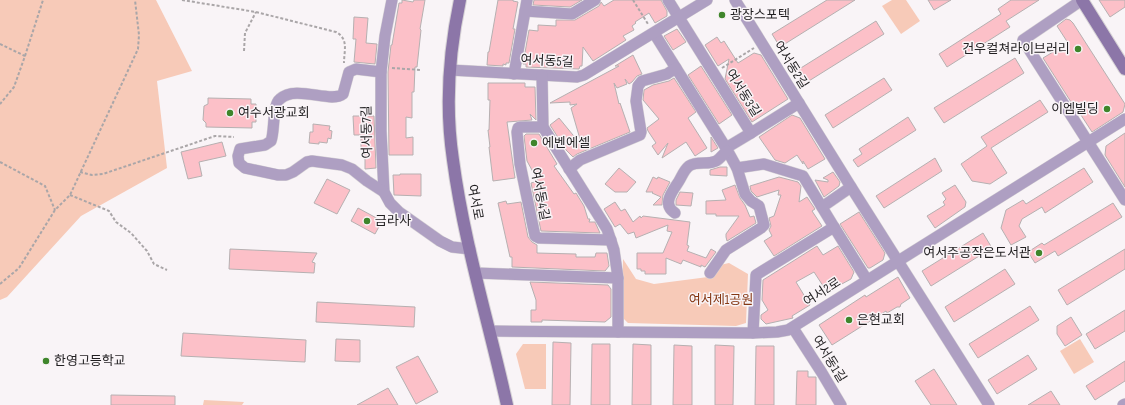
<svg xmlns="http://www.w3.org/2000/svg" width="1125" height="405" font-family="'Sofia Sans Condensed','Noto Sans KR',sans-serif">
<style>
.green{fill:#f7cab8}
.building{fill:#fcc0c8;stroke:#b6b0b1}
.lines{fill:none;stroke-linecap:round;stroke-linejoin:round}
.street-casing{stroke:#d6d2d5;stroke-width:12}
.secondary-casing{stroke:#d6d2d5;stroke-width:14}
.path{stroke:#aaa6a8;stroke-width:2;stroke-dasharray:3 2;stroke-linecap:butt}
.street{stroke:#ae9fc2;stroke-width:11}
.secondary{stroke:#8c76a8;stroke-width:12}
.poi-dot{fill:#3f852b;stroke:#f9f4f7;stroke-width:1.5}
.labels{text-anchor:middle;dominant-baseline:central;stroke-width:3;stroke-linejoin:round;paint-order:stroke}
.poi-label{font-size:13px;fill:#211f21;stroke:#f9f4f7;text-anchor:start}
.street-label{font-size:13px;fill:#211f21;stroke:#f9f4f7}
.park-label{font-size:13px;fill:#853713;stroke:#f9f4f7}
</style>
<rect width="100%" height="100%" fill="#f9f4f7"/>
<g class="green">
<polygon points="0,0 156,0 192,71 157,81 167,168 81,216 7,297 0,300"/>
<polygon points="892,0 906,0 920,21 901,34 882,6"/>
<polygon points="623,259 636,279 654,284 708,277 720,265 729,263 748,274 746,323 736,326 628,323 622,317"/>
<polygon points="1080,339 1094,362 1074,374 1060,351"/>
<polygon points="523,344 546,344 546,389 525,389 516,354"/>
<polygon points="204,400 244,402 242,405 203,405"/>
</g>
<g class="building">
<polygon points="402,0 413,2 414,0 425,0 420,29 421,30 417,67 415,67 414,92 412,92 412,118 406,117 406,138 413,137 413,155 389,155 388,72 391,45 392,45 399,3 402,3"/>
<polygon points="498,0 513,0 513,1 518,2 513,29 515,29 509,63 506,63 506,65 503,64 503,66 487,65 488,52 489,52"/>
<polygon points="534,0 582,0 570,7 533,5"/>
<polygon points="614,0 661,0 667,11 667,16 655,23 649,13 635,22 636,23 632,26 634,30 623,36 626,40 593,61 583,47 582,66 580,66 579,69 526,67 526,64 523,64 529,30 538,31 538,25 556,26 556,20 575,20 599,6 601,2 604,6"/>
<polygon points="827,0 855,0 780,47 772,34"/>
<polygon points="928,0 951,0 934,10"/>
<polygon points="1011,0 1039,0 1006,21 1010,27 947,67 939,54 1001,14 998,9"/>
<polygon points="1099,0 1125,0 1125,7 1110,17"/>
<polygon points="354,17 368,18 366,43 377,44 375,64 354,62 356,39 353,39"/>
<polygon points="1066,19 1070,20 1073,23 1125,104 1123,112 1092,132 1079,112 1078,113 1043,58 1068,43 1057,26"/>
<polygon points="876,21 884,34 804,84 796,71"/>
<polygon points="677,29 686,42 673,50 664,36"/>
<polygon points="717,37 721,43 724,41 738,63 754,53 761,55 788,99 752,122 725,79 729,59 718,66 705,45"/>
<polygon points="633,55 642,74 637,76 632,82 629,84 625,79 627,84 617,88 614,83 619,104 620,103 630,132 577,154 573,157 566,150 550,125 559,118 582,146 571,108 577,104 570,105 570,102 550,103 619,66 615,66"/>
<polygon points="1015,58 1024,73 944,123 934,108"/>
<polygon points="701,66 732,115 719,124 688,75"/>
<polygon points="674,78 696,112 688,118 707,148 695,156 686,142 662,158 668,143 658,155 652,146 656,143 648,131 647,128 659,119 643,100 644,90 653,85 669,81"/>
<polygon points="884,78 892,90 833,128 825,115"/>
<polygon points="488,83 525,83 525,87 535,87 536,120 530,114 532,120 507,122 515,178 493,181 489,147 490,147 488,130 489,130 490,100 488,100"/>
<polygon points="208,98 251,99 251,104 256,104 256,122 252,122 252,128 206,127 206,123 203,120 204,106 208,104"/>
<polygon points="1040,100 1048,112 991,148 1007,173 990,184 972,181 961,164 987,146 981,137"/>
<polygon points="792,115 800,118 825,159 808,169 803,161 803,164 797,155 785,163 775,160 759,137"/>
<polygon points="353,116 374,116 376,168 365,169 365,155 363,155 363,149 361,149 361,135 354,135"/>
<polygon points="908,117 916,130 858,167 853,160 862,154 859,149"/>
<polygon points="313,124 330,126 329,130 332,131 331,139 328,138 327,143 319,142 319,144 309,143 310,132 313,132"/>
<polygon points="1125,133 1125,187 1105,155 1106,146"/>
<polygon points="526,134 539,134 557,164 554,166 574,194 576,193 584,206 588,219 590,219 589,222 595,222 600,233 541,231 531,183 538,181 527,161 524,136"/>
<polygon points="711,137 718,148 711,152"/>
<polygon points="222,142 226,156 199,162 202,176 188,179 181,152"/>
<polygon points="935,158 942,171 884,208 876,196"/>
<polygon points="720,167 727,167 727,176 710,175 710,170"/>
<polygon points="619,168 636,182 627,192 615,192 605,184"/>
<polygon points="1084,168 1093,182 1045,213 1042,207 1022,219 1019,226 1026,237 1011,245 1001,228 1006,210 1023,200 1026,204"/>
<polygon points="833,172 840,182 839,186 824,197 815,180 828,182 828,180 823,178"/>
<polygon points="400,174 421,174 421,196 394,195 393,175 400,175"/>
<polygon points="653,177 657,179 658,177 670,182 663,195 662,205 653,205 661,197 652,193 653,192 646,192"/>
<polygon points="779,177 798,182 801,186 799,202 807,197 815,209 812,211 822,226 774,256 764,241 772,236 769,230 771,226 769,218 774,216 781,195 778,195 779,190 757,197 751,191 750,186"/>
<polygon points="327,179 350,190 337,214 314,203"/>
<polygon points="735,185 740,198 745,205 750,217 754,216 756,223 727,241 726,237 726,234 739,216 716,216 716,214 706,214 706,201 726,200 722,190"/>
<polygon points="955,185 966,202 965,207 935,228 927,216 945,205 943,202 946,199 942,193"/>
<polygon points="680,192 693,193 691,206 676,205 676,200"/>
<polygon points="506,201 507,204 521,202 528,237 532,242 537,245 537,253 576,254 576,257 595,257 596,253 607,253 609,266 605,271 512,267 512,257 510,257 498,203"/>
<polygon points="615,202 621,211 625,209 633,222 640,216 641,218 643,216 690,222 687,245 689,246 687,251 706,258 711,249 716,252 705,267 701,265 701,267 683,260 681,264 666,258 666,274 645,274 645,271 641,271 641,269 637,269 637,253 663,253 672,232 667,231 668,225 636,238 634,232 628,234 620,224 615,227 604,209"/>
<polygon points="1113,203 1122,217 1058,256 1055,251 1035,263 1028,252 1042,243 1044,245"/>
<polygon points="358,208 382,221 375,234 351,221"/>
<polygon points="859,212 885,253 883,260 870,268 868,268 840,224"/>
<polygon points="983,233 992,248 931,286 922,271"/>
<polygon points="817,246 823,255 838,246 854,272 851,279 827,292 814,272 796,282 810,305 792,316 793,318 766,324 761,319 761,315 768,310 762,300 763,280"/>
<polygon points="230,249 317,253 312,262 315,263 314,273 229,269"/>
<polygon points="1125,249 1125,269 1067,305 1058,290"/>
<polygon points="1005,269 1015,284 954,322 945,307"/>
<polygon points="898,277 910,298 901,304 900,307 897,307 887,313 886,311 832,345 819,325 865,295 866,297"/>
<polygon points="530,282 608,285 611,289 611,317 605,322 542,320 542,322 531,322 531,310 536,310 536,300"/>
<polygon points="317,302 415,307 414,327 316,322"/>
<polygon points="1030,306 1039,320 978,358 969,344"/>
<polygon points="1125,310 1125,331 1095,349 1086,334"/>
<polygon points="1071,317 1082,335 1065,346 1057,334 1057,326"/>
<polygon points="183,333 306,340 305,362 181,356"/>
<polygon points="336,339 360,340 360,362 335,361"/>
<polygon points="553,342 571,343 570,405 552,405"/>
<polygon points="592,344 610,344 610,405 591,405"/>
<polygon points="633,344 651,345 651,405 632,405"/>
<polygon points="674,345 692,346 692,405 673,405"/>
<polygon points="715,345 734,346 733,405 715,405"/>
<polygon points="756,346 774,346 774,405 755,405"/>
<polygon points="1028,355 1037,369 997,394 988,380"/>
<polygon points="418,356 438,392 416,404 396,367"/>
<polygon points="1125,361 1125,381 1095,400 1086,386"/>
<polygon points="934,369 957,405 931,405 915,381"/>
<polygon points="797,371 808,371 808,377 816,377 816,405 796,405"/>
<polygon points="388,388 398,405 357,405"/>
<polygon points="1051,391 1060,405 1028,405"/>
<polygon points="111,395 175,396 175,405 111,405"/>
</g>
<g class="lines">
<defs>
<g id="street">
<polyline points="392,0 385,36 381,72 381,131 384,192 390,203 399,212 440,241 452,247 470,249"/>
<polyline points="668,0 751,133 726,148 737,168 764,164 803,176 834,227 756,275 753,333"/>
<polyline points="735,0 851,187 989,405"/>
<polyline points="1082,0 1023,40 1125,200"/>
<polyline points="525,11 572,14 595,0"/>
<polyline points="654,33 726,148"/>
<polyline points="450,70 577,77 584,75 707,0"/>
<path d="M 381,72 L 356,69 L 349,72 L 343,94 C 331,104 296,84 280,99 C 272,105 275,131 271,141 L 265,145 L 240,149 L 238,156 L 239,163 L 245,168 L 278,175 L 286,175 L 293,172 L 307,162 L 312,161 L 342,165 L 352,169 L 367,181 L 384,192"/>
<polyline points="514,74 527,0"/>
<polyline points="542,75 543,127 607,229 614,250 618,278 618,332"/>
<polyline points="543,127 520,127 518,128 517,132 520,164 535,236 539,238 611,240"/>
<polyline points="751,133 799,103"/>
<polyline points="569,169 580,160 640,135 641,132 636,101 638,86 642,81 667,74 676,68"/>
<polyline points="822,207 851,187"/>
<path d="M 675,213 C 661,204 673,191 679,181 C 682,176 684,170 689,166 C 697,161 708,165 716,161 C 720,159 724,153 727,151"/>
<polyline points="834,227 867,280"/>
<polyline points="476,273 618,278"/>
<polyline points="710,273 726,250 761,228 764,225 759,206 751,201 745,194 737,168"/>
<polyline points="793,328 822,373 841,405"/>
<polyline points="490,331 753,333 777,332 788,330 1125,119"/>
<polyline points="1123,405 1125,404"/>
</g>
<g id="secondary">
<path d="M 460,0 C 449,52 445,107 453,160 C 464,243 489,323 507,405"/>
<polyline points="1082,0 1125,69"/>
</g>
</defs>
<use href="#street" class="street-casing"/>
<use href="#secondary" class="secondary-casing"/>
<g class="path">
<path d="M 182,0 L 256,12 L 336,32 C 349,39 344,51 344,63"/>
<polyline points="633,0 648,24"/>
<polyline points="0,44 25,56 14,87 0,104"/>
<polyline points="244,51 245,33 256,12"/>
<polyline points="25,56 43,0"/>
<polyline points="392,68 421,70"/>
<polyline points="722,68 754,48"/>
<polyline points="0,162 45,186 55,210"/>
<polyline points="80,172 92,175 103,174 215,136 234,137"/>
<polyline points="70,195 109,211 116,222 131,233 147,251 154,264 167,270"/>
<polyline points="0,284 19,268 55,210 70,195 138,49 139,35 135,0"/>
</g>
<use href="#street" class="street"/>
<use href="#secondary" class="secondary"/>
</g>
<g class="poi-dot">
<circle cx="722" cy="15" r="4"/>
<circle cx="1078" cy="49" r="4"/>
<circle cx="1107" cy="109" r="4"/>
<circle cx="230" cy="113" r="4"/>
<circle cx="534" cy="143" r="4"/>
<circle cx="367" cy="221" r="4"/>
<circle cx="1039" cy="253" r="4"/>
<circle cx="849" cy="320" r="4"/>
<circle cx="46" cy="361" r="4"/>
</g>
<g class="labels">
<g class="poi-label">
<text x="730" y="15">광장스포텍</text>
<text x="1070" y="49" text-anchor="end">건우컬쳐라이브러리</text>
<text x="1099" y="109" text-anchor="end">이엠빌딩</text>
<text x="238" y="113">여수서광교회</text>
<text x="542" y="143">에벤에셀</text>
<text x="375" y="221">금라사</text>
<text x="1031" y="253" text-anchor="end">여서주공작은도서관</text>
<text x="857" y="320">은현교회</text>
<text x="54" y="361">한영고등학교</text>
</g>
<g class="street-label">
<text transform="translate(547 61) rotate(3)">여서동5길</text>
<text transform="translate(791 65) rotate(58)">여서동2길</text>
<text transform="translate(743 93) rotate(58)">여서동3길</text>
<text transform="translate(367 132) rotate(-91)">여서동7길</text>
<text transform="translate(540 194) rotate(79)">여서동4길</text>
<text transform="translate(475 202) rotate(79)">여서로</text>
<text transform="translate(822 292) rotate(-33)">여서2로</text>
<text transform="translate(829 359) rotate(58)">여서동1길</text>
</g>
<g class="park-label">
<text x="721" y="300">여서제1공원</text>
</g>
</g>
</svg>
